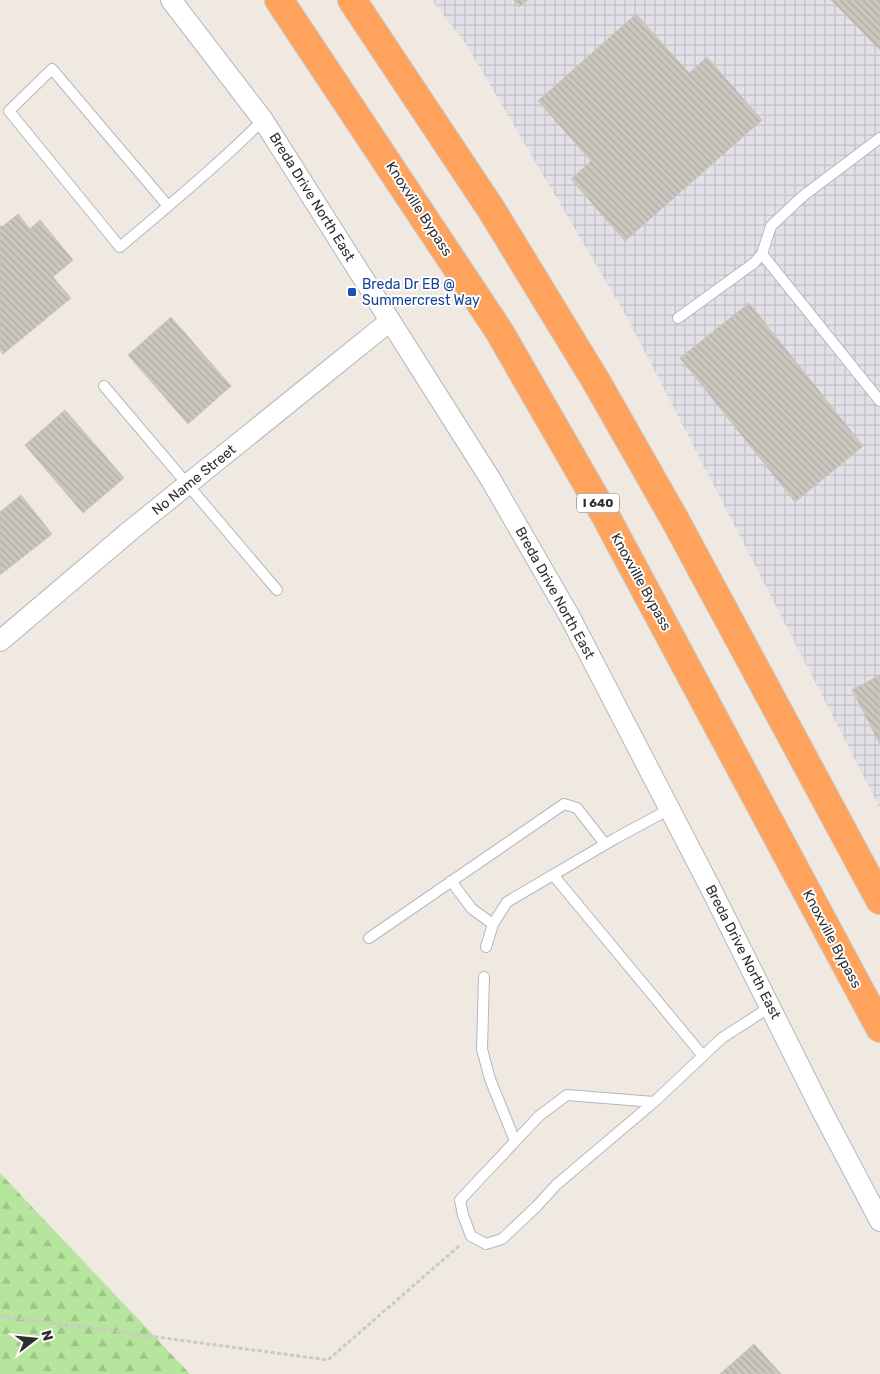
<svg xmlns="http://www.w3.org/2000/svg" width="880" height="1374" font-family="Rubik,sans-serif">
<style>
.industrial{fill:url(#industrial-grid)}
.forest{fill:url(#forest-firs)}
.building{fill:url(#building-back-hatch);stroke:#cbc5ba}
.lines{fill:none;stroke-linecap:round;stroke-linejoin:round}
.service-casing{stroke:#b4b7c1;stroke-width:12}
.minor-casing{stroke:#b4b7c1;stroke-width:22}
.motorway-casing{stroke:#c9c9c9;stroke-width:30}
.path{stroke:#c9c9c9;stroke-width:3;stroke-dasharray:4 2.5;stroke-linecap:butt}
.service{stroke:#fff;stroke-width:10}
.minor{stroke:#fff;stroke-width:20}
.motorway{stroke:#ffa35c;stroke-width:28}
.transit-dot{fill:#1a4fb4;stroke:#fff;stroke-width:2}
.labels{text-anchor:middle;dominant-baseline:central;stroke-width:4;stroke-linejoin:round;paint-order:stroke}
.shield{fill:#fff;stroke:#6d6d6d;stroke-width:1}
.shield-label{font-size:12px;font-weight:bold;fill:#2e2e2e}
.street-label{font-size:14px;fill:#2e2e2e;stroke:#fff}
.transit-label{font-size:14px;fill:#164399;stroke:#fff;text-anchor:start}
</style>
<defs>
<pattern id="industrial-grid" width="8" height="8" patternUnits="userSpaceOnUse" patternTransform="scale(1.25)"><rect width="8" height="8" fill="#e3e1e8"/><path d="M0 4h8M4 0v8" fill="none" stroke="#c3c1c7"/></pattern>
<pattern id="forest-firs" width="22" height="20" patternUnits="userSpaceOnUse" patternTransform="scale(1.25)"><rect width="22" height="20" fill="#b6e59e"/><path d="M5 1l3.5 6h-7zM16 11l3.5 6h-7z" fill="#9dc588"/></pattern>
<pattern id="building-back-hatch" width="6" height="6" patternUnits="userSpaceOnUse" patternTransform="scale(1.25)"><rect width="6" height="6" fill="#cbc7bf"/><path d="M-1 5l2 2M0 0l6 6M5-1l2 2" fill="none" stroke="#afaba4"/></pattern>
</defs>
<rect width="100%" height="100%" fill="#efe9e1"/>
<polygon class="industrial" points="432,0 880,0 880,808 628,319 466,44"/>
<polygon class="forest" points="0,1173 190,1374 0,1374"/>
<g class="building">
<polygon points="514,0 528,0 519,7"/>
<polygon points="831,0 880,0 880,50"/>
<polygon points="636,14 689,73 707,57 762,120 625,241 571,179 591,161 538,101"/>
<polygon points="18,214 30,229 40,220 73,260 53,277 71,298 3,354 0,350 0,225 2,227"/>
<polygon points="749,303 863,446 795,502 680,358"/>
<polygon points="171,317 231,386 188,424 128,355"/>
<polygon points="65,410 124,478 83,513 25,445"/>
<polygon points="21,495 52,534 0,575 0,512"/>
<polygon points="880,675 880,744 852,690"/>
<polygon points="754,1344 781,1374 720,1374"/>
</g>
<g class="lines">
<defs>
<g id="service">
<path d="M 168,206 L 52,69 L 9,111 L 120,247 C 168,206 218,165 263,120"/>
<polyline points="762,254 880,401"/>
<polyline points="678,318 754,263 762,254 771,226 803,196 880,138"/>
<polyline points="104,386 277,590"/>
<polyline points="554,876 703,1056"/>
<polyline points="451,881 472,909 493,924"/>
<polyline points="369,938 564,804 577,808 605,844"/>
<polyline points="486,947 493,924 507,902 616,838 670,809"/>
<polyline points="484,977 482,1049 490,1079 515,1141"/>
<polyline points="654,1102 567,1095 539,1116 460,1200 463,1215 471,1236 486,1244 502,1239 537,1206 556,1185 654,1102 722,1038 770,1007"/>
</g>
<g id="minor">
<polyline points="171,0 263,120 491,480 570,617 711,889 821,1109 880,1221"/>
<polyline points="0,641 131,530 390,321"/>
</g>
<g id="motorway">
<polyline points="279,0 499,331 605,515 880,1028"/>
<polyline points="352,0 491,209 596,381 674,518 880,900"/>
</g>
</defs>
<use href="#service" class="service-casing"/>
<use href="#minor" class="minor-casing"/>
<use href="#motorway" class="motorway-casing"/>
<polyline class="path" points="0,1316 328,1360 459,1246"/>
<use href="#service" class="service"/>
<use href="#minor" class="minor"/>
<use href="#motorway" class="motorway"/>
</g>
<rect class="transit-dot" x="347" y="287" width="10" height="10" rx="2.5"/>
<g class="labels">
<rect class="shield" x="577" y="493.5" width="42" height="19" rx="4"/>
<g class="shield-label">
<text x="598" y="503">I 640</text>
</g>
<g class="street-label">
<text transform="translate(312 197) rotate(58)">Breda Drive North East</text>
<text transform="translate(419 209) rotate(57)">Knoxville Bypass</text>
<text transform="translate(194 480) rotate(-39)">No Name Street</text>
<text transform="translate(641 582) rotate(61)">Knoxville Bypass</text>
<text transform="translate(555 593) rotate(61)">Breda Drive North East</text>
<text transform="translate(832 939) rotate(62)">Knoxville Bypass</text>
<text transform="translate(743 952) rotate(63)">Breda Drive North East</text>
</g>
<g class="transit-label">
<text x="362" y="284">Breda Dr EB @<tspan x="362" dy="16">Summercrest Way</tspan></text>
</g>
</g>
<g transform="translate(35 1339) rotate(74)" stroke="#ffffff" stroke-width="4" paint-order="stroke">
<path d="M0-4L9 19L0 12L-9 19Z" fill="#2e2e2e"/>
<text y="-8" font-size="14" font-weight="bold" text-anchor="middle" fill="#2e2e2e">N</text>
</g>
</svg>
